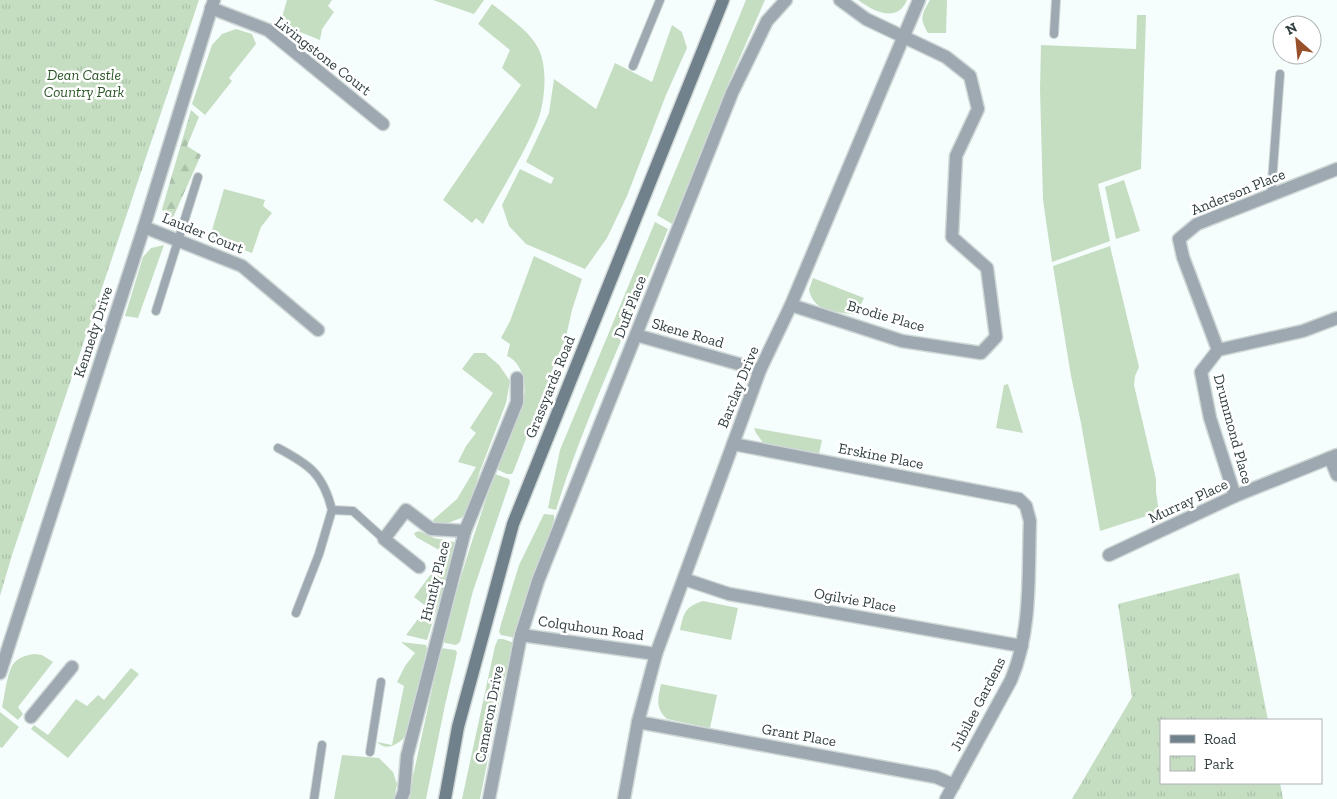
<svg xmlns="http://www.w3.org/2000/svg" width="1337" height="799" font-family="'Zilla Slab',serif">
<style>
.green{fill:#c5dec2}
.forest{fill:url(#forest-firs)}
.park{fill:url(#park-tufts)}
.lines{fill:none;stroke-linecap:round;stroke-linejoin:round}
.lane-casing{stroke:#cfd7d7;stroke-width:10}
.street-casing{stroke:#cfd7d7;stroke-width:15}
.secondary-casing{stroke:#cfd7d7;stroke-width:15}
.lane{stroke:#9da8b0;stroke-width:8}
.street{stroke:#9da8b0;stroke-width:12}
.secondary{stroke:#70818b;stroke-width:12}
.labels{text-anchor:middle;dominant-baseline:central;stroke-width:5;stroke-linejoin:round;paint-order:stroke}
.street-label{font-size:15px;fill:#313f41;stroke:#fff}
.park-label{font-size:15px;font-style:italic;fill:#2b5627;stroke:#fff}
</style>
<defs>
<pattern id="forest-firs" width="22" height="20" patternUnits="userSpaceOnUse" patternTransform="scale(1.25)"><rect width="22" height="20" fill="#c5dec2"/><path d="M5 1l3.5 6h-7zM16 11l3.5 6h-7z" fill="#aac0a8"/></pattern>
<pattern id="park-tufts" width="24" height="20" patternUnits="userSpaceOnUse" patternTransform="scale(1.25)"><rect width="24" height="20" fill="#c5dec2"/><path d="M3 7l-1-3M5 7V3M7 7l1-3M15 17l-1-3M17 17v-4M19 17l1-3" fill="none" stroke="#aac0a8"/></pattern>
</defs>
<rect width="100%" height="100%" fill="#f6fdfd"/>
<g class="green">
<polygon points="287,0 332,0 328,6 334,12 322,29 320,40 280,24"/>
<polygon points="433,0 484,0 474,14"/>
<polygon points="746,0 765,0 730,80 672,224 657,215"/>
<path d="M 858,0 L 907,0 C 897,24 873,11 858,0 Z"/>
<path d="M 930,0 L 947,0 L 946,33 L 928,33 C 919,18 922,14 930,0 Z"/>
<path d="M 492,4 C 507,16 528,30 537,46 C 549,66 545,105 536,125 C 522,158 500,192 483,224 L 476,218 L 472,223 L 443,200 L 521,85 L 502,68 L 510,50 L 478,24 Z"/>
<polygon points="1137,15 1146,15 1141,169 1098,184 1110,241 1052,262 1043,200 1040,89 1041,45 1136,49"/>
<polygon points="672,25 682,32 687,48 666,95 627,196 607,238 585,269 526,244 509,226 502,205 520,169 551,184 554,178 526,162 549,113 554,79 596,109 615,63 652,82"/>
<polygon points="236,29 252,34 256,44 229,78 232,81 205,115 192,104 212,45 222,34"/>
<polygon points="1124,180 1140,231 1116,239 1105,187"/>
<polygon points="224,189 265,200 263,206 272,213 261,227 252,253 210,237"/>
<path d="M 655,222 L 668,229 C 631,322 586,414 556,510 L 548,508 L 560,450 Z"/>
<polygon points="164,245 138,318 125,316 143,257 151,248"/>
<polygon points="1110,246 1139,367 1135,376 1134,385 1156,479 1156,492 1159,512 1100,531 1081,423 1071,376 1053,266"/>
<path d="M 534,256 L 582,279 L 572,310 L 565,341 L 556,360 L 514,470 L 512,474 L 507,474 L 496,469 L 525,392 C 524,378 521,362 507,356 L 510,344 L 501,338 L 510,321 Z"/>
<path d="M 813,278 L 864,298 L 856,315 C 837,311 814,313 809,290 Z"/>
<polygon points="474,353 485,353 499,365 510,381 506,403 480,471 468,511 461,518 438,527 433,526 433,520 457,499 476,467 458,462 466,446 476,433 470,428 493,393 462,369"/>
<polygon points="1008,384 1023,433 996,428 1004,385"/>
<polygon points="754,428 822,440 819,454 764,444 756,433"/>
<path d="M 495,474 L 509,479 L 510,482 L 473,591 L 460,642 L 456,645 L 445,643 L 443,640 C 458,584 475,529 495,474 Z"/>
<polygon points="544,514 554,515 554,520 516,638 501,635 499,632 501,624 519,565"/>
<polygon points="419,531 434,538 454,542 457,544 427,640 406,635 427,607 414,597 446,554 416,537 414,533"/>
<path d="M 703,601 L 738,608 L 731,640 L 680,630 C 684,612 685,607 703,601 Z"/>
<polygon points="498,639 503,639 514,643 503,683 480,799 462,799 495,646"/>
<path d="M 401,642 L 426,645 L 427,649 L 406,736 C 398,744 387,752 377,742 L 392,745 L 404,686 L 397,682 L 405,666 L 415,653 Z"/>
<polygon points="441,648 455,650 457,652 456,658 445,705 426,799 408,799"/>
<path d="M 34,654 L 42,655 L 53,662 L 18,707 L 23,714 L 18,720 L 2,707 C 5,696 7,669 15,662 C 20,657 27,655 34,654 Z"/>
<polygon points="131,668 139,674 68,758 31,729 34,725 48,735 76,699 87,706 98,695 104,700"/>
<path d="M 661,684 L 717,695 L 710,728 L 667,719 C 655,708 658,699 661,684 Z"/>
<polygon points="0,712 19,727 2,748 0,747"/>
<polygon points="342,755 379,758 393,772 397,784 394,799 334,799"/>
</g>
<polygon class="forest" points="191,110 199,117 187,146 201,155 171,222 166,218 162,209"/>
<g class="park">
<polygon points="0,0 199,0 12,555 0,596"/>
<polygon points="1239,573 1268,720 1161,720 1161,783 1280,783 1283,799 1072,799 1132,697 1118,604"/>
</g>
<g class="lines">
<defs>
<g id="lane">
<polyline points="1054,34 1056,0"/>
<polyline points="633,66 660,0"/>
<polyline points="1271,196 1280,74"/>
<polyline points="156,311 198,177"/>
<path d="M 278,448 C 310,465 323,474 332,510"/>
<polyline points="296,613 319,554 332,510 353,511 384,539"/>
<polyline points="370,752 381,682"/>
<polyline points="314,799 322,745"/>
</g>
<g id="street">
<polyline points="211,8 268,30 383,124"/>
<polyline points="144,227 242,266 318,330"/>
<polyline points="791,305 902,341 981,353 996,337 987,268 952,237 956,156 978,109 970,76 946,57 866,19 840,0"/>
<polyline points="636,335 760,370"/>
<polyline points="1218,350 1183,257 1179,239 1197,224 1337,169"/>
<path d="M 733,444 L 1019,499 L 1026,506 L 1030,521 C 1028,574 1032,631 1011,680 L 946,799"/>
<polyline points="1330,458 1337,475"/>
<polyline points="1235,496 1210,418 1201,372 1218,350 1303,331 1337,318"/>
<polyline points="1109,555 1235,496 1337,455"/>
<polyline points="419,567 384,539 406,510 431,529 465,531"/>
<polyline points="684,579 729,594 1022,646"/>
<polyline points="521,635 656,654"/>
<polyline points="0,673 144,227 214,0"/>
<polyline points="31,717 72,667"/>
<polyline points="638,722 936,777 954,785"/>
<polyline points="401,799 404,792 407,756 465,531 517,402 517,378"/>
<polyline points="489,799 521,635 538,581 732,93 767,21 786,0"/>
<polyline points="624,799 638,722 656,654 733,444 760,370 791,305 919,0"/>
</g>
<polyline id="secondary" points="445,799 458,727 513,524 723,0"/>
</defs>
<use href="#lane" class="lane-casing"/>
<use href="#street" class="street-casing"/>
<use href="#secondary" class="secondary-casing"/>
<use href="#lane" class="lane"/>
<use href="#street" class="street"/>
<use href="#secondary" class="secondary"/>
</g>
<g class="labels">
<g class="street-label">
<text transform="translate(323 56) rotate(38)">Livingstone Court</text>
<text transform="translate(1238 192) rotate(-22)">Anderson Place</text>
<text transform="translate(203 233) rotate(22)">Lauder Court</text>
<text transform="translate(630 307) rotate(-69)">Duff Place</text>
<text transform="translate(886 316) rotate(16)">Brodie Place</text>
<text transform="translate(93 332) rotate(-72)">Kennedy Drive</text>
<text transform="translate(688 333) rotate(16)">Skene Road</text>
<text transform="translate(550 387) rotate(-68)">Grassyards Road</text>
<text transform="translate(738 387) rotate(-68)">Barclay Drive</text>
<text transform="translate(1233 429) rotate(75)">Drummond Place</text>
<text transform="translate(881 456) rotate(11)">Erskine Place</text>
<text transform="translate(1188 501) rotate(-25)">Murray Place</text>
<text transform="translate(435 581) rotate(-76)">Huntly Place</text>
<text transform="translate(855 600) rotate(10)">Ogilvie Place</text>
<text transform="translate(591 628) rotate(8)">Colquhoun Road</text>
<text transform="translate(978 704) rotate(-63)">Jubilee Gardens</text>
<text transform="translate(489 714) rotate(-79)">Cameron Drive</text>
<text transform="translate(799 735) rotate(10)">Grant Place</text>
</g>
<g class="park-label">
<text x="84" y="75">Dean Castle<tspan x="84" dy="17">Country Park</tspan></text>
</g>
</g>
<rect x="1160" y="719" width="162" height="65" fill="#ffffff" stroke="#adb2b3"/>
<rect x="1170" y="735" width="25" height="8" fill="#70818b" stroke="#adb2b3"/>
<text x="1204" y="744" font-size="15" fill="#313f41">Road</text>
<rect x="1170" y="756" width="25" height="15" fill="url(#park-tufts)" stroke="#adb2b3"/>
<text x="1204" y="769" font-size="15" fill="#313f41">Park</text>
<g transform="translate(1297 40) rotate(333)"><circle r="24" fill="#ffffff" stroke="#adb2b3"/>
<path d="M0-4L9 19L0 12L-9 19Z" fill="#97502a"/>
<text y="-8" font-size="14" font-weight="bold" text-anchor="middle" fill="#313f41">N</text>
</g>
</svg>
